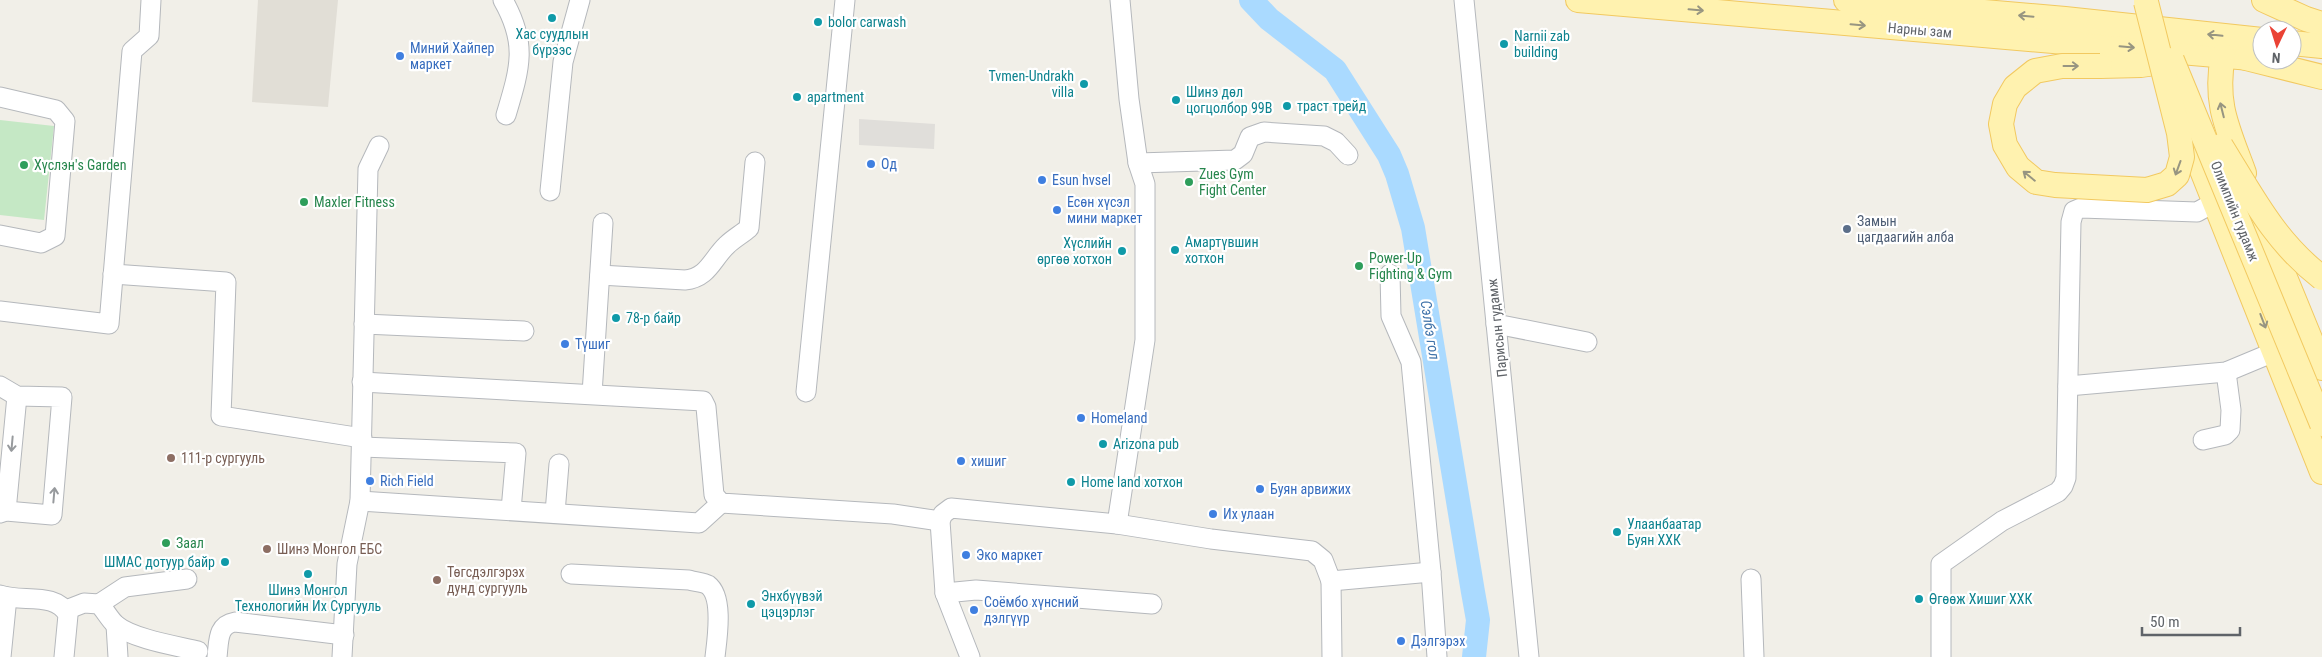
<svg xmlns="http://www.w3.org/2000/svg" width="2322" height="657" font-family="'Roboto Condensed',sans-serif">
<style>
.industrial{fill:#e0deda}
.education{fill:#e1ded6}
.green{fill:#c5e8c5}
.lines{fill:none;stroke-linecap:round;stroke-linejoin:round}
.river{stroke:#aadaff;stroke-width:24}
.minor-casing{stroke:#b5b8bc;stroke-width:21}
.major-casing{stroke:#f2c960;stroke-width:26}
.minor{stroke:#fff;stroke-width:19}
.major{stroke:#fff2af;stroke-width:24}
.major-bridge-casing{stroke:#f2c960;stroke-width:26;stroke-linecap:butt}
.major-bridge{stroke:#fff2af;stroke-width:24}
.oneway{stroke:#979581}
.oneway2{stroke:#979a9d}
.culture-dot{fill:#0f9aa8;stroke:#fff;stroke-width:2}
.shop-dot{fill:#3f7fe0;stroke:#fff;stroke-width:2}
.leisure-dot{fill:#2e9e5b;stroke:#fff;stroke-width:2}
.service-dot{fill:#5c6f8a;stroke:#fff;stroke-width:2}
.education-dot{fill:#8d6e63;stroke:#fff;stroke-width:2}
.labels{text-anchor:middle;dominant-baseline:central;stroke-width:4.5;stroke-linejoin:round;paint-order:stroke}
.culture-label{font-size:14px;fill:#0d838f;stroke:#fff;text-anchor:start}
.street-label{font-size:14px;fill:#5f6368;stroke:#fff}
.shop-label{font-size:14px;fill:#366cbe;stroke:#fff;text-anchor:start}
.leisure-label{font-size:14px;fill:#27864d;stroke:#fff;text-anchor:start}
.service-label{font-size:14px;fill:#4e5e75;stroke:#fff;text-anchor:start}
.education-label{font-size:14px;fill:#785e54;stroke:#fff;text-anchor:start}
.water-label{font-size:15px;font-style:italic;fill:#4174aa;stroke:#fff}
</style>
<rect width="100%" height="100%" fill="#f1efe8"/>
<polygon class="industrial" points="859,119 935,124 934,149 859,145"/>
<polygon class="education" points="258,0 338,0 328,107 252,102"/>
<polygon class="green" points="0,120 54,126 44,220 0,215"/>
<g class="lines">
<polyline class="river" points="1251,0 1269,19 1335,70 1389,155 1397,174 1413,228 1473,592 1478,620 1474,657"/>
<defs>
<g id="minor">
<path d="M 503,0 C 528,44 520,68 506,115"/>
<polyline points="1464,0 1529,657"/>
<polyline points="0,97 56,110 65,121 55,236 41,243 0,235"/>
<polyline points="1138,163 1235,160 1243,154 1250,137 1264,132 1324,136 1336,142 1348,155"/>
<polyline points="550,191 563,62 580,0"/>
<polyline points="113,274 226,282 221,416 362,438"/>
<polyline points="1390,274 1391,316 1411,362 1431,572 1437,657"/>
<path d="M 600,275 L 685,280 C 708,278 712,259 727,245 C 733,239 742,234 749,228 L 755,162"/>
<polyline points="0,311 109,324 132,51 149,36 151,0"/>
<polyline points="364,324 524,331"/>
<polyline points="1496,324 1587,342"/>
<polyline points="362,382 703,401 706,407 714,495 721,503 893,514 940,521"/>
<polyline points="0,386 17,396 62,397 52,515 6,511 0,513"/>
<polyline points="2068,386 2226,372 2274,352"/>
<polyline points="806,392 845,0"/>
<polyline points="592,394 603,223"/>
<polyline points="2203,440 2225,435 2230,430 2231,410 2226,372"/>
<polyline points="362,447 516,453 511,510"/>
<polyline points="360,501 699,523 721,503"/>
<polyline points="6,511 17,396"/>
<polyline points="555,513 559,464"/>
<polyline points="1117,524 1211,539 1312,551 1323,560 1331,581 1431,572"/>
<path d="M 571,574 L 689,580 C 695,582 703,582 708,585 C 724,597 717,639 715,657"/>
<polyline points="1751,579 1754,657"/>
<polyline points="1331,581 1332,657"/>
<polyline points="945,593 976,590 1152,604"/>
<path d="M 0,595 C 21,603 56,591 68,615 L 64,657"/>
<polyline points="99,604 125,587 187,579"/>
<path d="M 66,610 L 84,603 L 99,604 C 105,610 110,620 116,625 C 133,639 177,646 198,651"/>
<polyline points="116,625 118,657"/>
<polyline points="1,657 7,597"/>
<path d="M 217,657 C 219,641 217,625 235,622 L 344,635"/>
<polyline points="342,657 347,564 360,501 368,169 379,146"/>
<polyline points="970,657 945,593 940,521 943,514 951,508 1117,524 1145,340 1145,184 1138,163 1129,99 1120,0"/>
<polyline points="1941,657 1941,564 2002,521 2058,492 2063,486 2066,478 2071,222 2074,211 2081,208 2197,212 2215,202"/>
</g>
<g id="major">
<polyline points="1578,0 2262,59"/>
<polyline points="1846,0 2065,19 2262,40"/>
<polyline points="2264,0 2306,19 2322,24"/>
<polyline points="2292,43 2322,46"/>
<path d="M 2223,56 C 2214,104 2228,129 2244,173"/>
<polyline points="2246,58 2322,77"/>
<polyline points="2100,66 2141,65 2176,60"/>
<polyline points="2180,115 2322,472"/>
<polyline points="2259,214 2322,368"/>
</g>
</defs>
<use href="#minor" class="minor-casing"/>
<use href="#major" class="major-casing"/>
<use href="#minor" class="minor"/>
<use href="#major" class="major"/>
<defs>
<g id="major-bridge">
<polyline points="2172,60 2322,424"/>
<polyline points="2100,66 2062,66 2035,71 2015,87 2005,104 2001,124 2005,145 2018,167 2036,182 2055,185 2147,190 2167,184 2177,175 2182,157 2179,133 2146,2"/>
<path d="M 2221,146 C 2252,196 2274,241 2322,278"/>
</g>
</defs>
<use href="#major-bridge" class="major-bridge-casing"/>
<use href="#major-bridge" class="major-bridge"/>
</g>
<defs><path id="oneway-shaft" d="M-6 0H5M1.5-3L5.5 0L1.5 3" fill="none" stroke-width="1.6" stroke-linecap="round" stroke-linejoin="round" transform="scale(1.25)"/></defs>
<g class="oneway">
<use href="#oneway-shaft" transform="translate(1696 10) rotate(5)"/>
<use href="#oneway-shaft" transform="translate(2026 16) rotate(-175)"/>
<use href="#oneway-shaft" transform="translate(1858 25) rotate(5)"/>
<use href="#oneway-shaft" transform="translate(2215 35) rotate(-174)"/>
<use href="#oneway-shaft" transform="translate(2127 47) rotate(5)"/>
<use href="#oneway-shaft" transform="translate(2071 66)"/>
<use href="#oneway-shaft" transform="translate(2222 110) rotate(-104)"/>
<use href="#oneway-shaft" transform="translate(2178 168) rotate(110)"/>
<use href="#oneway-shaft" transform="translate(2029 176) rotate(-141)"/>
<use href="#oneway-shaft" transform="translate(2263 321) rotate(69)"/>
</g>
<g class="oneway2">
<use href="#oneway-shaft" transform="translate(12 444) rotate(95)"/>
<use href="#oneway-shaft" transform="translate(54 495) rotate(-85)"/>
</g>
<g class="culture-dot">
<circle cx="552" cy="18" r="5"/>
<circle cx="818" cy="22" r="5"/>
<circle cx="1504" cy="44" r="5"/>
<circle cx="1084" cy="84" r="5"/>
<circle cx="797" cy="97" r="5"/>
<circle cx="1176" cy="100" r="5"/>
<circle cx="1287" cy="106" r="5"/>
<circle cx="1175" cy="250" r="5"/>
<circle cx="1122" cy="251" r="5"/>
<circle cx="616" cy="318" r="5"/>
<circle cx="1103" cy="444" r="5"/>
<circle cx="1071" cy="482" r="5"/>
<circle cx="1617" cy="532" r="5"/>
<circle cx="225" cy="562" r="5"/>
<circle cx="308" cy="574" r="5"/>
<circle cx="1919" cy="599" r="5"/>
<circle cx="751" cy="604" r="5"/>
</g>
<g class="shop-dot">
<circle cx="400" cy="56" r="5"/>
<circle cx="871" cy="164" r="5"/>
<circle cx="1042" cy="180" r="5"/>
<circle cx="1057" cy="210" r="5"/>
<circle cx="565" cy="344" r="5"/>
<circle cx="1081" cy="418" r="5"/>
<circle cx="961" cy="461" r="5"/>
<circle cx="370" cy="481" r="5"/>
<circle cx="1260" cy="489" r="5"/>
<circle cx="1213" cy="514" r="5"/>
<circle cx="966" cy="555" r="5"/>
<circle cx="974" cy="610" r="5"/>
<circle cx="1401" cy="641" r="5"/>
</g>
<g class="leisure-dot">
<circle cx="24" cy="165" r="5"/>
<circle cx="1189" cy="182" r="5"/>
<circle cx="304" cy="202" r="5"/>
<circle cx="1359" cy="266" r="5"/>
<circle cx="166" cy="543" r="5"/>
</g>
<circle class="service-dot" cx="1847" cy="229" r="5"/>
<g class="education-dot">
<circle cx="171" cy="458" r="5"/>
<circle cx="267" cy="549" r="5"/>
<circle cx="437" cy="580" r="5"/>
</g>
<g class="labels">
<g class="culture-label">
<text x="828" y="22">bolor carwash</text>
<text x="552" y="34" text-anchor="middle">Хас суудлын<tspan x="552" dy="16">бүрээс</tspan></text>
<text x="1514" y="36">Narnii zab<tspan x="1514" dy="16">building</tspan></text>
<text x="1074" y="76" text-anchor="end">Tvmen-Undrakh<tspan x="1074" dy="16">villa</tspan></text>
<text x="1186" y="92">Шинэ дөл<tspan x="1186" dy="16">цогцолбор 99В</tspan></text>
<text x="807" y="97">apartment</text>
<text x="1297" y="106">траст трейд</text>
<text x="1185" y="242">Амартүвшин<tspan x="1185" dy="16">хотхон</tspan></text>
<text x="1112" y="243" text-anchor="end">Хүслийн<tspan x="1112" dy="16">өргөө хотхон</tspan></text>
<text x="626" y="318">78-р байр</text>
<text x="1113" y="444">Arizona pub</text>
<text x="1081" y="482">Home land хотхон</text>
<text x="1627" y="524">Улаанбаатар<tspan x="1627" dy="16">Буян ХХК</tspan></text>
<text x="215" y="562" text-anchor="end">ШМАС дотуур байр</text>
<text x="308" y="590" text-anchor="middle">Шинэ Монгол<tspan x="308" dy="16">Технологийн Их Сургууль</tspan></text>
<text x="761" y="596">Энхбүүвэй<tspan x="761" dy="16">цэцэрлэг</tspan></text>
<text x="1929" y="599">Өгөөж Хишиг ХХК</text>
</g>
<g class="street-label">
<text transform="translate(1920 30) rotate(5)">Нарны зам</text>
<text transform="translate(2235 211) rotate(68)">Олимпийн гудамж</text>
<text transform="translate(1497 328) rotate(-96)">Парисын гудамж</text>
</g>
<g class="shop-label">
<text x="410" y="48">Миний Хайпер<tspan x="410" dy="16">маркет</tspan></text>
<text x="881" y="164">Од</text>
<text x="1052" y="180">Esun hvsel</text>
<text x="1067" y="202">Есөн хүсэл<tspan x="1067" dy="16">мини маркет</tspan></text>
<text x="575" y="344">Түшиг</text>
<text x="1091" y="418">Homeland</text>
<text x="971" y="461">хишиг</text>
<text x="380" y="481">Rich Field</text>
<text x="1270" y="489">Буян арвижих</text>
<text x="1223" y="514">Их улаан</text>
<text x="976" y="555">Эко маркет</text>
<text x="984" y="602">Соёмбо хүнсний<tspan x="984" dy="16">дэлгүүр</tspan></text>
<text x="1411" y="641">Дэлгэрэх</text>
</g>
<g class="leisure-label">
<text x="34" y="165">Хүслэн's Garden</text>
<text x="1199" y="174">Zues Gym<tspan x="1199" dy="16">Fight Center</tspan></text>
<text x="314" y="202">Maxler Fitness</text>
<text x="1369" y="258">Power-Up<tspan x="1369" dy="16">Fighting &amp; Gym</tspan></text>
<text x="176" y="543">Заал</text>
</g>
<g class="service-label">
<text x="1857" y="221">Замын<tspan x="1857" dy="16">цагдаагийн алба</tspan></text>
</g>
<g class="education-label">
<text x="181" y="458">111-р сургууль</text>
<text x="277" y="549">Шинэ Монгол ЕБС</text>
<text x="447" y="572">Төгсдэлгэрэх<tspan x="447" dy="16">дунд сургууль</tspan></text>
</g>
<g class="water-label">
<text transform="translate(1430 330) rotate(81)">Сэлбэ гол</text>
</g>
</g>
<g transform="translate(2277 45) rotate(184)"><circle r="24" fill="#ffffff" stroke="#bfc1c3"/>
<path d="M0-4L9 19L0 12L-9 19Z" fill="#ea4335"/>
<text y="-8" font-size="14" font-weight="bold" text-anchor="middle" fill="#5f6368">N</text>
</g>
<path d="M2142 627v8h98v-8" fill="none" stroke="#5f6368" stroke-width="2.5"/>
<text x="2150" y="627" font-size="15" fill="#5f6368" stroke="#ffffff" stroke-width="4" paint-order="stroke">50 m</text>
</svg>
